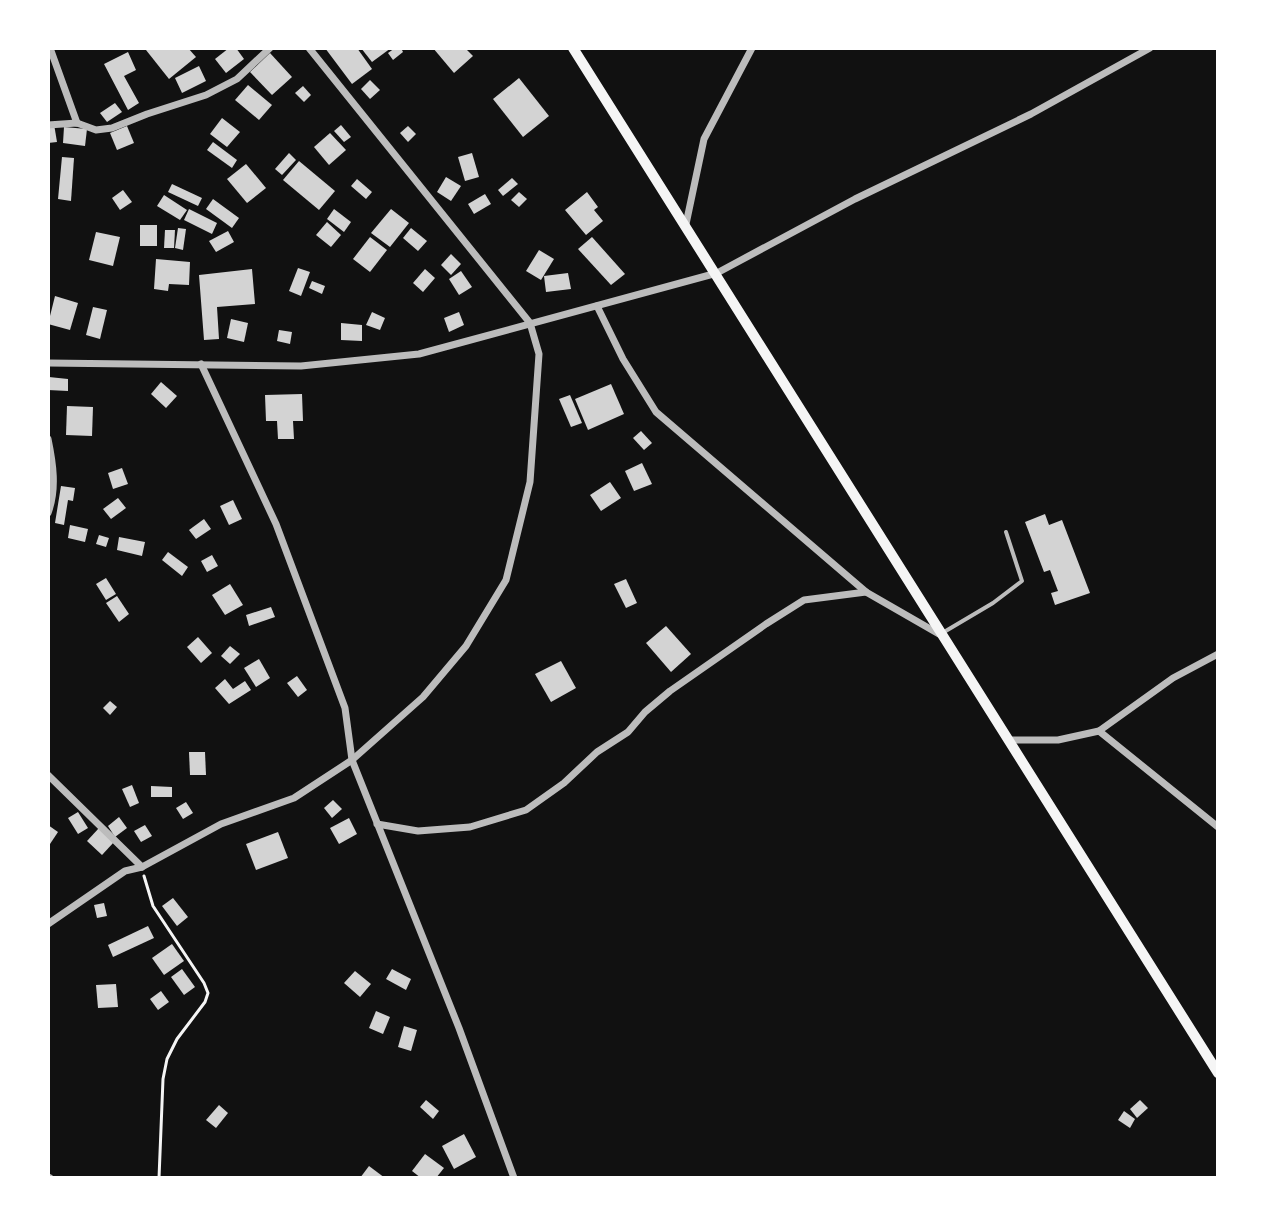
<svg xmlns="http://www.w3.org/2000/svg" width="1266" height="1226" font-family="'IBM Plex Serif',serif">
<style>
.building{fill:#d3d3d3}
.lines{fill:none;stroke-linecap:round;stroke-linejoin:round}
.path{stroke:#f5f5f5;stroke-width:3}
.service{stroke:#bcbcbc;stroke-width:4}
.minor{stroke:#bcbcbc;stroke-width:7}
.secondary{stroke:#f5f5f5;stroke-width:10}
</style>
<rect width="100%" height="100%" fill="#111"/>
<g class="building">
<polygon points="148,48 188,48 196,57 169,79 146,50"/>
<polygon points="229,48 236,48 244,59 226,73 215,59"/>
<polygon points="325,48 357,48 372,69 352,84"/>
<polygon points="361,48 391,48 372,62"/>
<polygon points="395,48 401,48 403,52 393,60 388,53"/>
<polygon points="433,48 465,48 473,56 454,73"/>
<polygon points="128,52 136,70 124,76 139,103 128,110 104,64"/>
<polygon points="270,53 292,77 272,95 250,72"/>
<polygon points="199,66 206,81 182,93 175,78"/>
<polygon points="519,78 549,116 523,137 493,99"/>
<polygon points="370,80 380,90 370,99 361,89"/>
<polygon points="248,85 272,105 259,120 235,100"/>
<polygon points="303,86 311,95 304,102 295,93"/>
<polygon points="115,103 122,112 107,122 100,113"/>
<polygon points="222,118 240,132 227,147 210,134"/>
<polygon points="54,124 57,142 48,143 48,125"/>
<polygon points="341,125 351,137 344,142 334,131"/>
<polygon points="127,126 134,143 117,150 110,133"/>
<polygon points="408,126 416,134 408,142 400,133"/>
<polygon points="64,127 87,129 85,146 63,143"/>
<polygon points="330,133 346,150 329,165 314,147"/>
<polygon points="213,142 237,160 232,168 207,150"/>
<polygon points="289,153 296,160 282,175 275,169"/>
<polygon points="472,153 479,177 465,181 458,157"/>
<polygon points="62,157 74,158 71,201 58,199"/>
<polygon points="299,161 335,191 319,210 283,180"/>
<polygon points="246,164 266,188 247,203 227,179"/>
<polygon points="446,177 461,186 451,201 437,192"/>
<polygon points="512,178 518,184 503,196 498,190"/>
<polygon points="357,179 372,192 366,199 351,186"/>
<polygon points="172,184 202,198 198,206 168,192"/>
<polygon points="123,190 132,202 120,210 112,198"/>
<polygon points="519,192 527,199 519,207 511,200"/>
<polygon points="587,192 598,207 594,210 603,221 586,235 565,210"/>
<polygon points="485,194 491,204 474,214 468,204"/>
<polygon points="164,195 187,210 180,220 157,206"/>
<polygon points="213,199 239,218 232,228 206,209"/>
<polygon points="189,209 217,223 212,234 184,220"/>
<polygon points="334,209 351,222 344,232 327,219"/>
<polygon points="391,209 409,223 390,247 371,233"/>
<polygon points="327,222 341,235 331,247 316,235"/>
<rect x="140" y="225" width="17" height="21"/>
<polygon points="178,228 186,229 183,250 175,248"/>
<polygon points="411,228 427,241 418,251 403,238"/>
<polygon points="165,230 175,230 174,248 164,248"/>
<polygon points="228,231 234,242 216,252 209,241"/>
<polygon points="96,232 120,237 113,266 89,260"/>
<polygon points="370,237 387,250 370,272 353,259"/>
<polygon points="592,237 625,274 611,285 578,249"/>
<polygon points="539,250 554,259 541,280 526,271"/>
<polygon points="451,254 461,264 451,275 441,265"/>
<polygon points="156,259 190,262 189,285 169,284 168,291 154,289"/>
<polygon points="298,268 310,272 301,296 289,291"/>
<polygon points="252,269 255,304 217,307 219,339 204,340 199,275"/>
<polygon points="425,269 435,278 423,292 413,283"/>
<polygon points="461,271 472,287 459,295 449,279"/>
<polygon points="568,273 571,289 546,292 544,276"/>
<polygon points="312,281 325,286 322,294 309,288"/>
<polygon points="55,296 78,303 70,330 48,324"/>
<polygon points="93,307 107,310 100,339 86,335"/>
<polygon points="372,312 385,318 380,330 366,325"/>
<polygon points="459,312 464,325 449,332 444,318"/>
<polygon points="231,319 248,323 244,342 227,338"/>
<polygon points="341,323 362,325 362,341 341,340"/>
<polygon points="279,330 292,332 290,344 277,341"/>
<polygon points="49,377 68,379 68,391 48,390"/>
<polygon points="161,382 177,396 166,408 151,394"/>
<polygon points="611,384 624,414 588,430 575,399"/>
<polygon points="302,394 303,421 293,421 294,439 278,439 277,421 266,421 265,395"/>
<polygon points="570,395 582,423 571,427 559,399"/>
<polygon points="67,406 93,407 92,436 66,435"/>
<polygon points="641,431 652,443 644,450 633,438"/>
<polygon points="642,463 652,484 634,491 625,471"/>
<polygon points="122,468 128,484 113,489 108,473"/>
<polygon points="610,482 621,498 601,511 590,495"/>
<polygon points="61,486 75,488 73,501 68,500 64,525 55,523"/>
<polygon points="118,498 126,508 111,519 103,509"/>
<polygon points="233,500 242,519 229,525 220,506"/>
<polygon points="1045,514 1049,525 1062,520 1090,593 1055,605 1051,593 1058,591 1050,570 1044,572 1025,522"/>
<polygon points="204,519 211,529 196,539 189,530"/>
<polygon points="70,525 88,529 85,542 68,538"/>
<polygon points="99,535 109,538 106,547 96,544"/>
<polygon points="119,537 145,542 142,556 117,550"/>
<polygon points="168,552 188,567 182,576 162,560"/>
<polygon points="212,555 218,566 207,572 201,561"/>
<polygon points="106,578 116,594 106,600 96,584"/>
<polygon points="626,579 637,603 626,608 614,584"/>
<polygon points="230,584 243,605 225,615 212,595"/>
<polygon points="117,596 129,614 119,622 106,603"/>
<polygon points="271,607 275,617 249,626 246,615"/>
<polygon points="666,626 691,654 671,672 646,643"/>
<polygon points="198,637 212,653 201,663 187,647"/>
<polygon points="230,646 240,654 230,664 221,656"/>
<polygon points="259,659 270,678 256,687 244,668"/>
<polygon points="561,661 576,688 551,702 535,674"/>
<polygon points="297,676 307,690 298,697 287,683"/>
<polygon points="225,679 233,689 245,681 251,690 229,704 215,688"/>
<polygon points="110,701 117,707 110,715 103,708"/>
<polygon points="189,752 205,752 206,775 190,775"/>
<polygon points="132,785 139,803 130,807 122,789"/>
<polygon points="151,786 172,787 172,797 151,797"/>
<polygon points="333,800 342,809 332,818 324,808"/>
<polygon points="186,802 193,813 183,819 176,808"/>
<polygon points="78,812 88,828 78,834 68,818"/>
<polygon points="119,817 127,828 115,837 108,826"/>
<polygon points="349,818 357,834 339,844 330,828"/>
<polygon points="48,825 58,832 48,847"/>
<polygon points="145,825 152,836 141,842 134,831"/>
<polygon points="99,828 114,842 102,855 87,841"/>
<polygon points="278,832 288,858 256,870 246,844"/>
<polygon points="173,898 188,917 177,926 162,906"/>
<polygon points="104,903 107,916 97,918 94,905"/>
<polygon points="148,926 154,938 113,957 108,945"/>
<polygon points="172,944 184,961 164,975 152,958"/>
<polygon points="182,969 195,987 184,995 171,977"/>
<polygon points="392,969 411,979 406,990 386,979"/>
<polygon points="355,971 371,984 360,997 344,983"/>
<polygon points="116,984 118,1007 98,1008 96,985"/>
<polygon points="161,991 169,1002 158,1010 150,999"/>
<polygon points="376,1011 390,1017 383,1034 369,1028"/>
<polygon points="404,1026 417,1030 411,1051 398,1047"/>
<polygon points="426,1100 439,1111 433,1119 420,1107"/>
<polygon points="1140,1100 1148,1108 1137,1118 1130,1109"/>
<polygon points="219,1105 228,1113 216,1128 206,1120"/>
<polygon points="1124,1111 1135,1119 1130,1128 1118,1120"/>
<polygon points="464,1134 476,1157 454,1169 442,1146"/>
<polygon points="425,1154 444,1168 436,1178 421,1178 412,1171"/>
<polygon points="369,1166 385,1178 360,1178"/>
</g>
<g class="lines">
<polyline class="path" points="144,876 153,906 204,983 208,993 205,1002 177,1039 167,1059 163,1079 159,1178"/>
<polyline class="service" points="944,632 993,603 1022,581 1006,532"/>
<g class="minor">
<polyline points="50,48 77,123"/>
<polyline points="48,125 77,123 96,130 112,128 147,114 206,95 237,79 270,48"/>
<polyline points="686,224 704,139 752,48"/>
<polyline points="597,306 623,359 656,412 866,592 939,634"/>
<polyline points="48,363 301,366 419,354 717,273 855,199 1031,114 1150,48"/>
<polyline points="201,364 276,524 345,708 352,760 459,1028 514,1178"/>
<path d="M 48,439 C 53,463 57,489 48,513"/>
<polyline points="1099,731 1218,827"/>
<polyline points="1008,740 1058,740 1099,731 1173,678 1218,654"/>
<polyline points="48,775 142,867"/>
<polyline points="377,824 418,831 470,827 526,810 564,783 597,752 628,732 645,712 670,691 766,624 804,600 866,592"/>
<polyline points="48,924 125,871 142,867 221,824 294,798 352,760 423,697 466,646 506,580 530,482 539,354 530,323 309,48"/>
<polyline points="48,1177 50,1178"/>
</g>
<polyline class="secondary" points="573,48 1218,1073"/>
</g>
<rect width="1266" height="1226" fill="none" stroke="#ffffff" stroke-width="100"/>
</svg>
